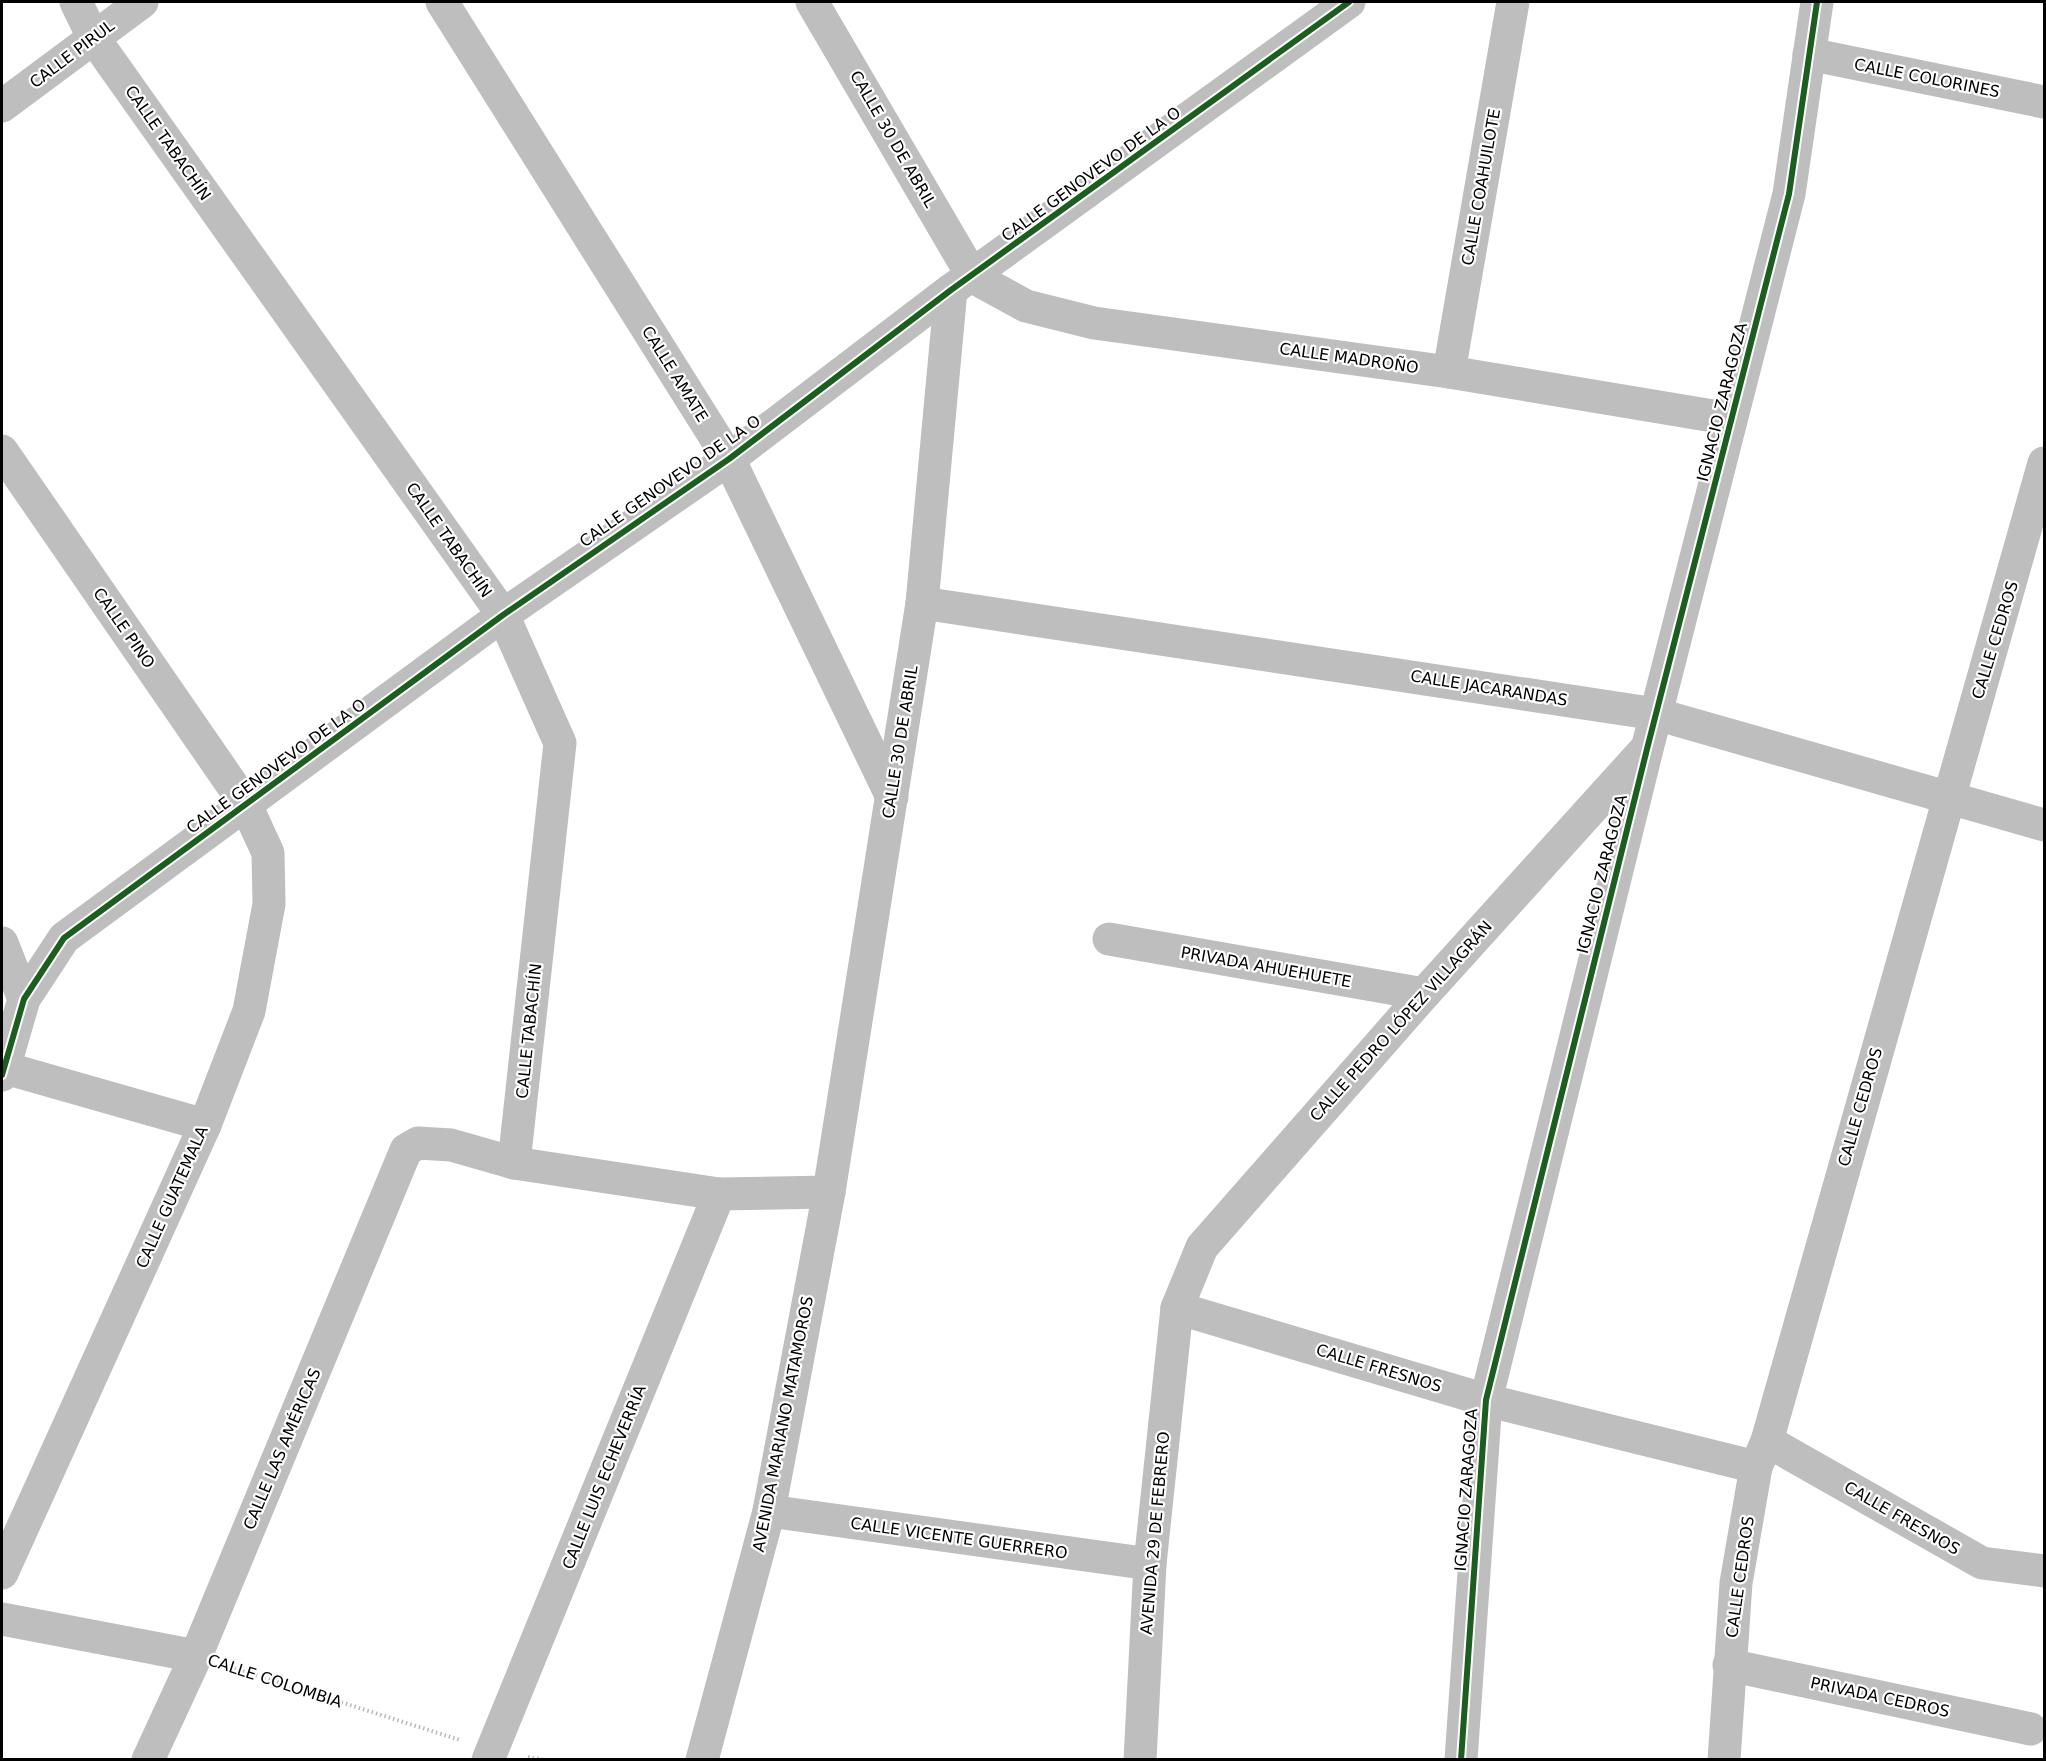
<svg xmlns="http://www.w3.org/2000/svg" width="2046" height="1761" font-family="'DejaVu Sans',sans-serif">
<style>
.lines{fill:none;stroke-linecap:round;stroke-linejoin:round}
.path{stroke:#b9b9b9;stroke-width:4;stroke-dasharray:1.5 3;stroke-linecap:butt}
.minor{stroke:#bebebe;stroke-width:33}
.cycleway-casing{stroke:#fff;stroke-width:10}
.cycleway{stroke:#1b5e20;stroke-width:6}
.labels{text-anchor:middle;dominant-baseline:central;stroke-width:4.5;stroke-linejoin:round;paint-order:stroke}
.street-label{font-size:16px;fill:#000;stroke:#fff}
</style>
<rect width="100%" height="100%" fill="#fff"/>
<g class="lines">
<g class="path">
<polyline points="230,1667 460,1740"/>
<polyline points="528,1757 545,1760"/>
</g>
<g class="minor">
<polyline points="76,2 93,37 503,615 560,743 514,1163"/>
<polyline points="442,2 729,459 892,797"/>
<polyline points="812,2 973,277 1026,306 1094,323 1449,372 1731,419"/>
<polyline points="1809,54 2044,102"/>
<polyline points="2,106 142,2"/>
<polyline points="1449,372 1513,2"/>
<polyline points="2,451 246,805 268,853 269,904 249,1011 205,1125 2,1573"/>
<polyline points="922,603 1656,714 2044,825"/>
<polyline points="1109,939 1424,994"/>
<polyline points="2,943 24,999"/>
<polyline points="5,1068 205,1125"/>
<polyline points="2,1075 24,999 64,938 503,615 729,459 951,290 1349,2"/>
<polyline points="1177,1308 1486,1400 1756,1467"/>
<polyline points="1767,1441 1982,1563 2044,1571"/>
<polyline points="769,1511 1150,1564"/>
<polyline points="2,1619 196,1656"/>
<polyline points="1729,1665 2031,1729"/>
<polyline points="148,1760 196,1656 406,1150 418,1143 451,1145 514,1163 719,1194 829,1192"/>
<polyline points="488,1760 719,1194"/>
<polyline points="702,1760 769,1511 829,1192 922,603 951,290"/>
<polyline points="1140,1760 1150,1564 1177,1308 1202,1247 1424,994 1644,751"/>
<polyline points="1461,1760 1486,1400 1647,749 1789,194 1817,2"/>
<polyline points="1724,1760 1736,1583 1756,1467 1767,1441 2044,463"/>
</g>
<defs>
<g id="cycleway">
<polyline points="2,1075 24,999 64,938 503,615 729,459 951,290 1349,2"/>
<polyline points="1461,1760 1486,1400 1647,749 1789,194 1817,2"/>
</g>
</defs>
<use href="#cycleway" class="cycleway-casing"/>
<use href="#cycleway" class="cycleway"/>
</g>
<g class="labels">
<g class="street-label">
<text transform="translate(72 54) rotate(-37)">CALLE PIRUL</text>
<text transform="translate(1927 78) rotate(11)">CALLE COLORINES</text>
<text transform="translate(893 139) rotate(60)">CALLE 30 DE ABRIL</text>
<text transform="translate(168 143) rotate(55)">CALLE TABACHÍN</text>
<text transform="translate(1091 174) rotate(-36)">CALLE GENOVEVO DE LA O</text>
<text transform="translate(1481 187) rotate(-80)">CALLE COAHUILOTE</text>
<text transform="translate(1349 358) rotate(8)">CALLE MADROÑO</text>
<text transform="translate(675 374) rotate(58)">CALLE AMATE</text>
<text transform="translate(1722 402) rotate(-76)">IGNACIO ZARAGOZA</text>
<text transform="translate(670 481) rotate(-35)">CALLE GENOVEVO DE LA O</text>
<text transform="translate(449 540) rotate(55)">CALLE TABACHÍN</text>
<text transform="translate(124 628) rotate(55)">CALLE PINO</text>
<text transform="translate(1995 640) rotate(-73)">CALLE CEDROS</text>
<text transform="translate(1489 688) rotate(9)">CALLE JACARANDAS</text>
<text transform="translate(900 742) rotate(-81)">CALLE 30 DE ABRIL</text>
<text transform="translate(276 766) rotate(-36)">CALLE GENOVEVO DE LA O</text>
<text transform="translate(1602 874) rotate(-76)">IGNACIO ZARAGOZA</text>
<text transform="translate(1266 967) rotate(10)">PRIVADA AHUEHUETE</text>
<text transform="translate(1401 1021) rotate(-48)">CALLE PEDRO LÓPEZ VILLAGRÁN</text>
<text transform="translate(529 1031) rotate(-84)">CALLE TABACHÍN</text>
<text transform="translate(1860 1107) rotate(-74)">CALLE CEDROS</text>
<text transform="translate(172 1197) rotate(-66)">CALLE GUATEMALA</text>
<text transform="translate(1379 1368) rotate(17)">CALLE FRESNOS</text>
<text transform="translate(783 1424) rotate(-79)">AVENIDA MARIANO MATAMOROS</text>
<text transform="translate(282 1449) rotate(-67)">CALLE LAS AMÉRICAS</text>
<text transform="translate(604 1477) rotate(-68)">CALLE LUIS ECHEVERRÍA</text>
<text transform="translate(1466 1490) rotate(-86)">IGNACIO ZARAGOZA</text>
<text transform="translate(1902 1518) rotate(30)">CALLE FRESNOS</text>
<text transform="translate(1155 1533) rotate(-85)">AVENIDA 29 DE FEBRERO</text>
<text transform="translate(959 1538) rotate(8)">CALLE VICENTE GUERRERO</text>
<text transform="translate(1740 1577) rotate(-82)">CALLE CEDROS</text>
<text transform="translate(275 1681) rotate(18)">CALLE COLOMBIA</text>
<text transform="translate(1880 1697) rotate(12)">PRIVADA CEDROS</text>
</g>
</g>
<rect width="2046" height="1761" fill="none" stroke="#000000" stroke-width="6"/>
</svg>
